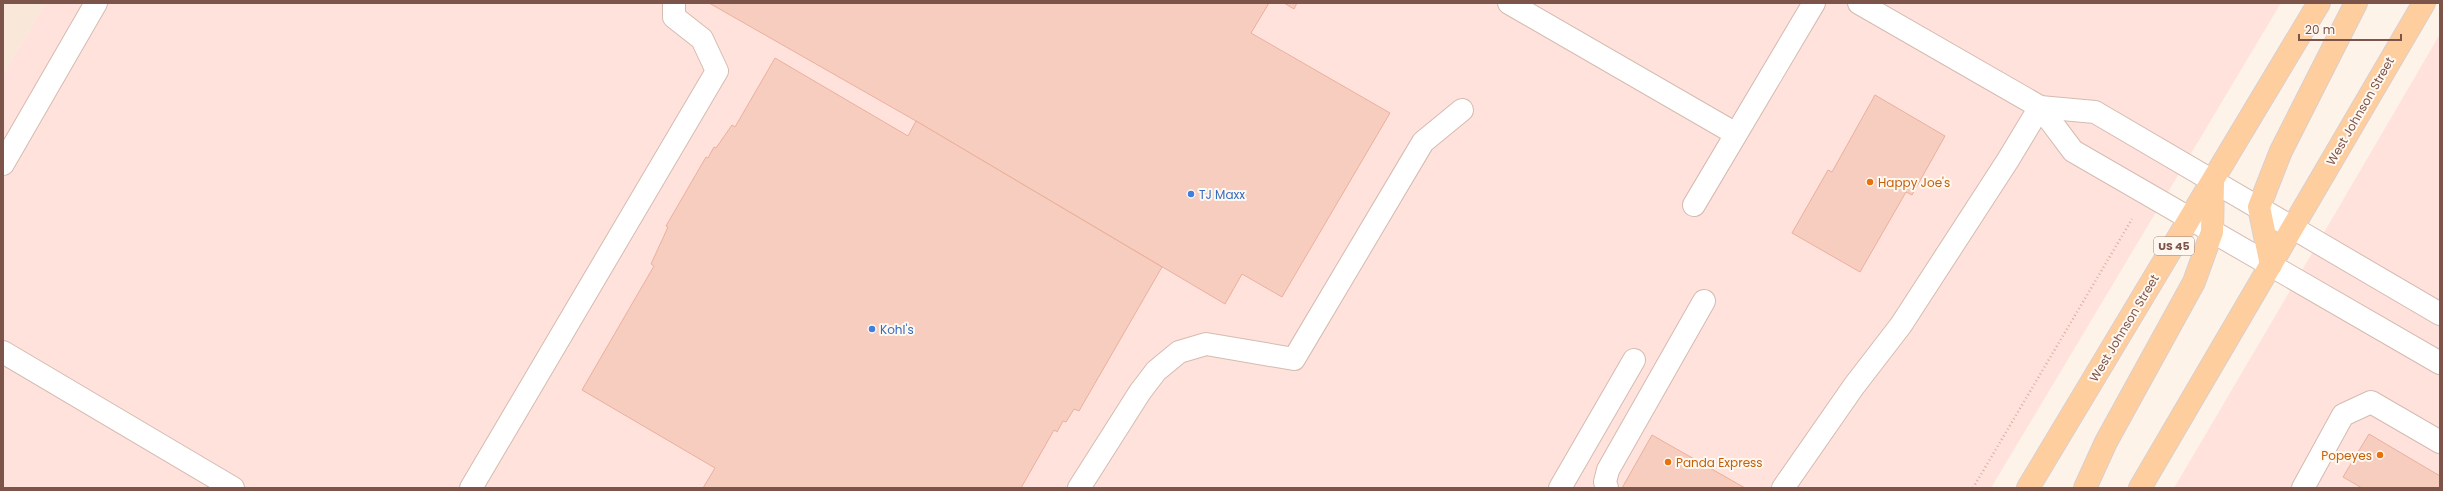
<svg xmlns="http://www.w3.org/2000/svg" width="2443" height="491" font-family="Poppins,sans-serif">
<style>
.residential{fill:#f9e7d9}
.commercial{fill:#ffe2dc}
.building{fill:#f6cdbe;stroke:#ebb09c}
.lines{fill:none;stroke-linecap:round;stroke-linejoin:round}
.minor-casing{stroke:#d5bbaf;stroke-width:24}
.major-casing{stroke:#dacfcc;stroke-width:24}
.path{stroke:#dcafa0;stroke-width:2.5;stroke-dasharray:1 3;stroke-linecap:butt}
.minor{stroke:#fff;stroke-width:22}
.major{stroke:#ffce9f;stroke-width:22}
.food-dot{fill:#e8710a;stroke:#fff8f1;stroke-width:1.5}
.shop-dot{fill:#3f7fe0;stroke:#fff8f1;stroke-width:1.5}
.labels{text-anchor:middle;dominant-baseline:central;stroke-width:4;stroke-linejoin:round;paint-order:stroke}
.shield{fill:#fff8f1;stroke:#a3857b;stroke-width:1}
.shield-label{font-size:11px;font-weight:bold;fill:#7c5449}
.street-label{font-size:12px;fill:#7c5449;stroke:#fff8f1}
.food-label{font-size:12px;fill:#c56008;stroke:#fff8f1;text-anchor:start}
.shop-label{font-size:12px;fill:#366cbe;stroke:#fff8f1;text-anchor:start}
</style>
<rect width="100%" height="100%" fill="#fef3e9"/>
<polygon class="residential" points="3,3 45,3 3,75"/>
<g class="commercial">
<polygon points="45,3 2281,3 1991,488 3,488 3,75"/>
<polygon points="2440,34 2440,488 2174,488 2267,330"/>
</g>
<g class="building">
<polygon points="709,3 1269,3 1251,33 1390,113 1282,297 1242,274 1225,304 916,121"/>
<polygon points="1284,3 1297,3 1294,9"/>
<polygon points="775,58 908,136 916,121 1162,267 1079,411 1074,409 1066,422 1063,421 1057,432 1054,430 1021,488 703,488 715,468 582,390 654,266 651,264 668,227 666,226 706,157 708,158 714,147 716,148 732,125 735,127"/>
<polygon points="1875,95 1945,136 1912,195 1906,192 1860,272 1792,233 1828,170 1832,172"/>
<polygon points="2369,434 2440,476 2440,488 2362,488 2343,477"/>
<polygon points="1652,435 1745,488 1622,488"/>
</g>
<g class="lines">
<defs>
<g id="minor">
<polyline points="1509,3 1736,134"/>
<polyline points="1859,3 2040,107 2073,151 2440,363"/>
<polyline points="2040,107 2095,112 2440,314"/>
<polyline points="3,164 96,3"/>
<polyline points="1694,205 1814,3"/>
<polyline points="3,352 233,488"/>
<polyline points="471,488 717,71 702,39 674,17 674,3"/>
<polyline points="1079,488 1140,392 1156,371 1179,352 1206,344 1294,359 1423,142 1462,110"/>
<polyline points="1560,488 1634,360"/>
<polyline points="1607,488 1605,482 1608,470 1704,301"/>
<polyline points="1783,488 1854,386 1901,325 2008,160 2040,107"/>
<polyline points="2303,488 2343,415 2371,402 2440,442"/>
</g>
<g id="major">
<polyline points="2271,265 2259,207 2281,151 2356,3"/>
<polyline points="2028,488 2319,3"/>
<polyline points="2085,488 2106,442 2194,282 2212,232 2213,182"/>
<polyline points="2140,488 2424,3"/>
</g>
</defs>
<use href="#minor" class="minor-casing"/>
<use href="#major" class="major-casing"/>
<polyline class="path" points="1973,488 2132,219"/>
<use href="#minor" class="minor"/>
<use href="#major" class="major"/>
</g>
<g class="food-dot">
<circle cx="1870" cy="182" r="4"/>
<circle cx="2380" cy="455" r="4"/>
<circle cx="1668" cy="462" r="4"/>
</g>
<g class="shop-dot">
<circle cx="1191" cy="194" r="4"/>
<circle cx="872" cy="329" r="4"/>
</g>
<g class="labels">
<rect class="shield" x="2154" y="237" width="40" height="18" rx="3"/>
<g class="shield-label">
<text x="2174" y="246">US 45</text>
</g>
<g class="street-label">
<text transform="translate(2360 111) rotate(-60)">West Johnson Street</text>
<text transform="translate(2124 328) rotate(-59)">West Johnson Street</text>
</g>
<g class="food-label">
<text x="1878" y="182">Happy Joe's</text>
<text x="2372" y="455" text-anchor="end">Popeyes</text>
<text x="1676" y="462">Panda Express</text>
</g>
<g class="shop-label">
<text x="1199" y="194">TJ Maxx</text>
<text x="880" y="329">Kohl's</text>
</g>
</g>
<rect width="2443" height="491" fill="none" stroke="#7c5449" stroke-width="8"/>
<path d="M2299 34v6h102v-6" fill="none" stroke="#7c5449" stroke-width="2"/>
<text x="2305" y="34" font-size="12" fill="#7c5449" stroke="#fff8f1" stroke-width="3" paint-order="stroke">20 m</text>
</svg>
